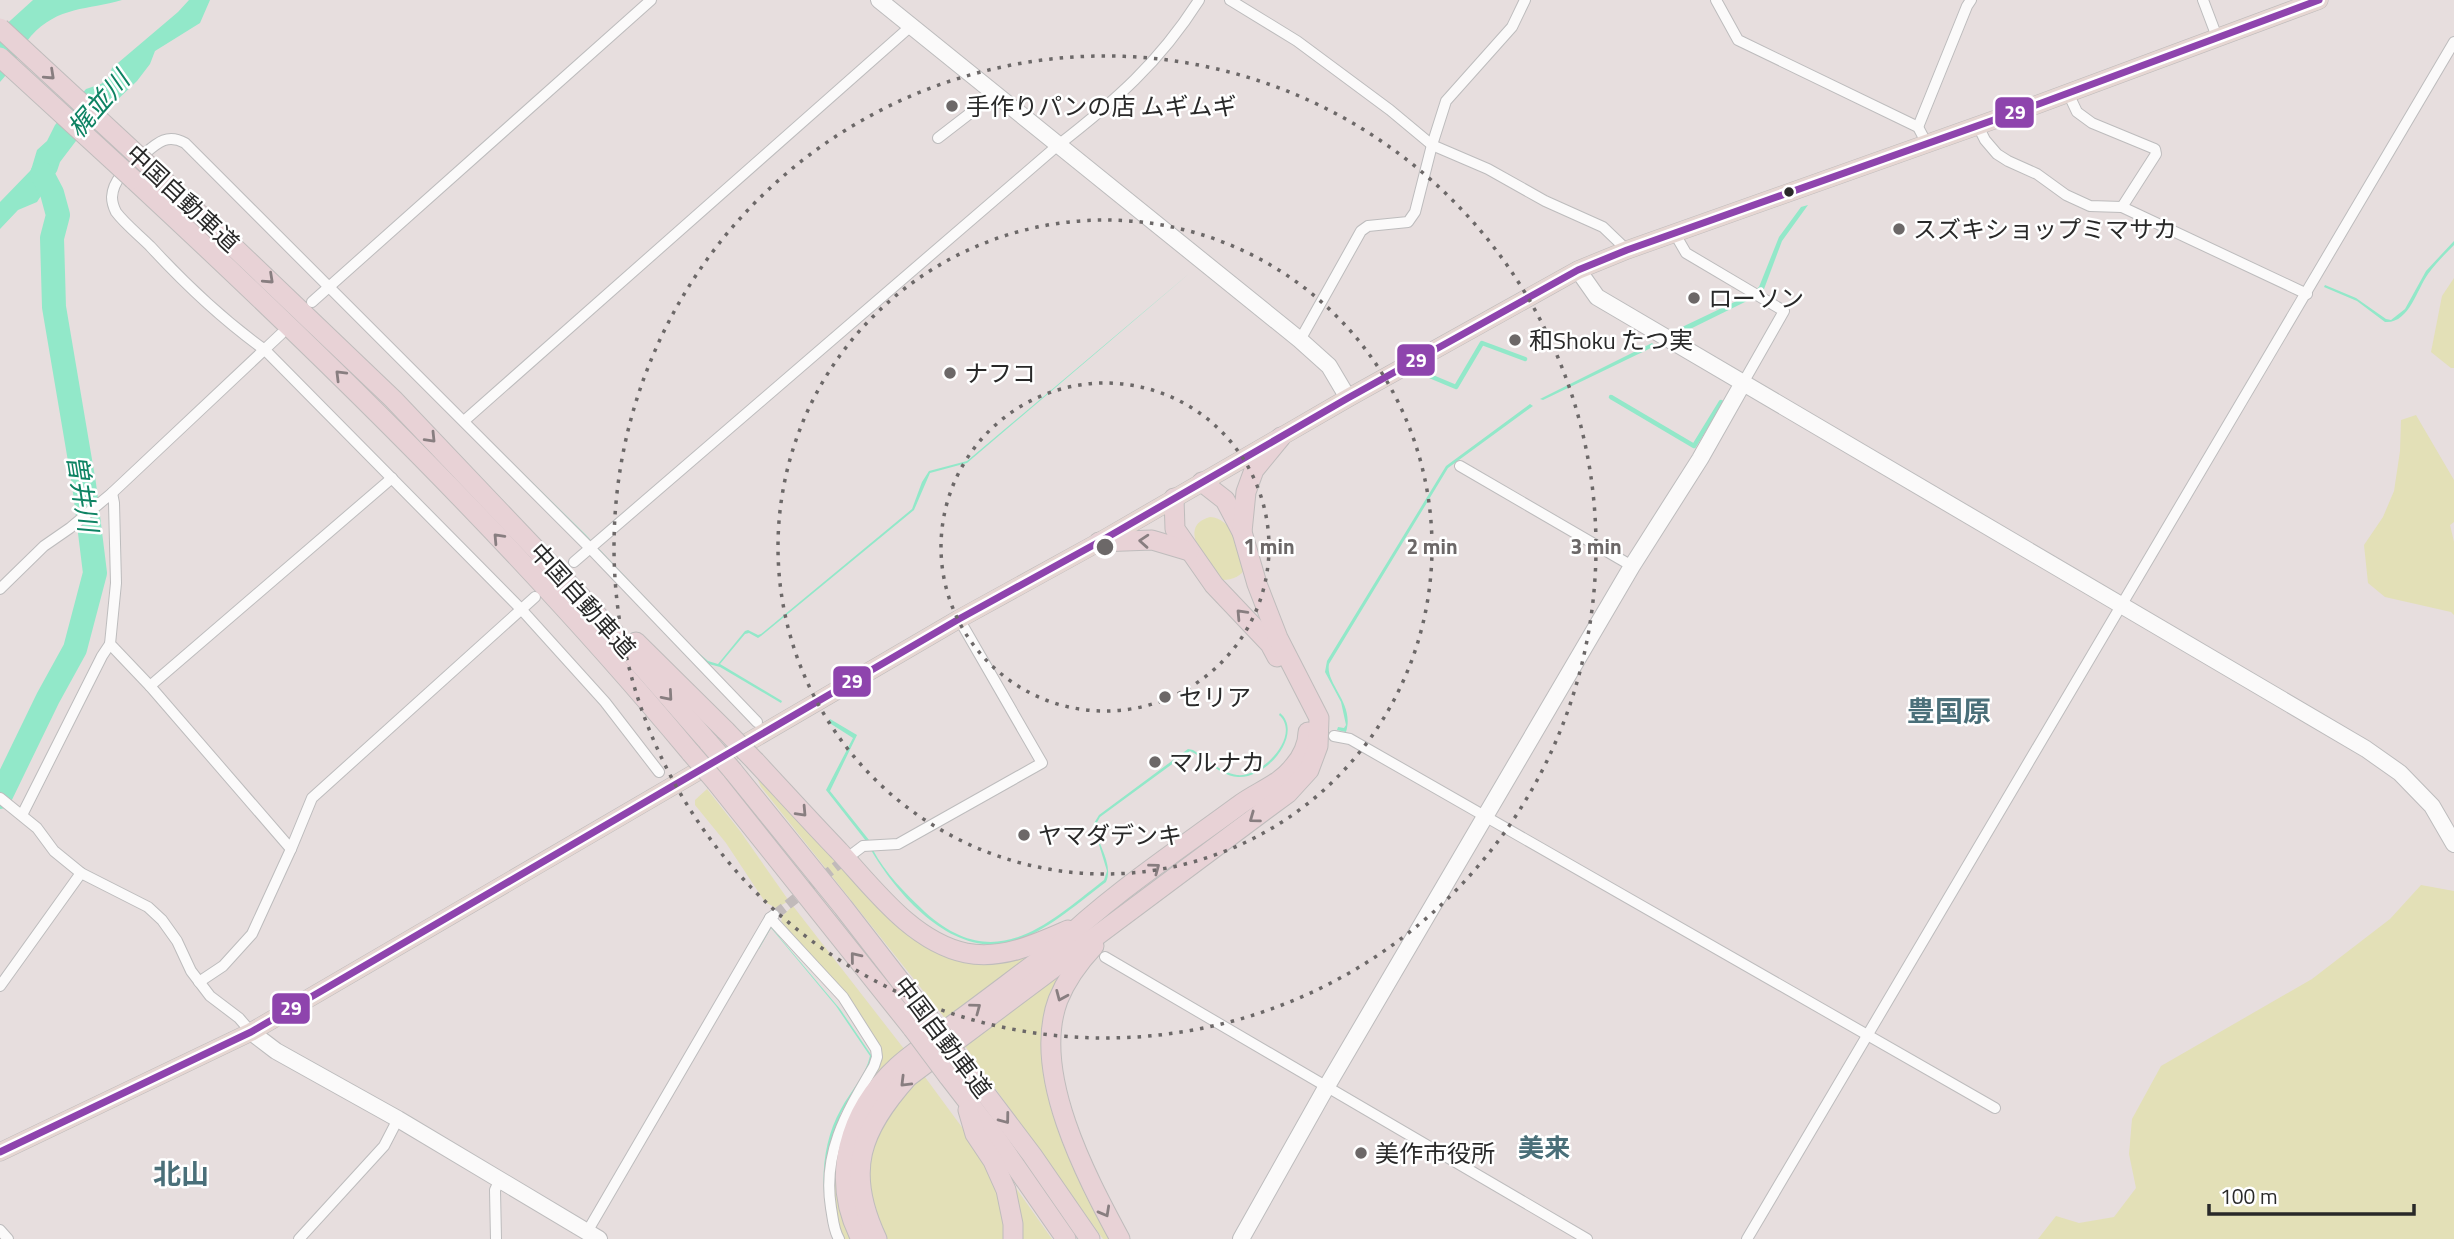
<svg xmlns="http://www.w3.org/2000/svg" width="2454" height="1239" font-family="'Titillium Web','Noto Sans JP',sans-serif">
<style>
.green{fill:#e3e0b7}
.water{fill:#92e8c9}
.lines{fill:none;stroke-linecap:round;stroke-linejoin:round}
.stream{stroke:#92e8c9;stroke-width:4.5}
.river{stroke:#92e8c9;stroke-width:24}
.street-tunnel{stroke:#c1baba;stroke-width:10;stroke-dasharray:10 5;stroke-linecap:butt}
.street-casing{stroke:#bdbcbd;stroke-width:12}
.secondary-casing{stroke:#bdbcbd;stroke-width:18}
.primary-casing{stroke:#bfbcbc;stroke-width:19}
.highway-casing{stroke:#bfbcbc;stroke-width:21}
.street{stroke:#fbfafa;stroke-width:10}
.secondary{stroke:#fbfafa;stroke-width:16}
.primary{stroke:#e6d6d2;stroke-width:18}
.highway{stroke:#e8d2d6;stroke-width:19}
.highway-bridge-casing{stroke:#bfbcbc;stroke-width:21;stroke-linecap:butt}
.highway-bridge{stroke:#e8d2d6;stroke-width:19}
.bus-1-casing{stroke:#fff;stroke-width:12}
.bus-1{stroke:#8e44ad;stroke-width:7}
.oneway{stroke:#887e80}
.ring{fill:none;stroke:#6c6868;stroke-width:3.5;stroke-dasharray:3.5 7}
.poi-dot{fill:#6c6868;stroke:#fff;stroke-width:2.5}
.bus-dot{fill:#292929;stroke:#fff;stroke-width:2.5}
.labels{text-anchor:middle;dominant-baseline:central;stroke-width:5;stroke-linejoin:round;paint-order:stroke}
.poi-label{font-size:24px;fill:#292929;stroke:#fff;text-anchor:start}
.street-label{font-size:24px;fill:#292929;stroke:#fff}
.water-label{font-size:26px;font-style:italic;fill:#0e8363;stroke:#fff}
.neighbourhood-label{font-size:26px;font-weight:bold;fill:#4a6f79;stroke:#fff}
.quarter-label{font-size:28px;font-weight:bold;fill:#4a6f79;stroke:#fff}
.centre{fill:#6c6868;stroke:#fff;stroke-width:3.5}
.ring-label{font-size:21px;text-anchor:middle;font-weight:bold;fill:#6c6868;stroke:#fff;stroke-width:5;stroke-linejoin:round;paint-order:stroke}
.line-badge{stroke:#fff;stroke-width:2.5}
.badge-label{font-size:19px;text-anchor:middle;font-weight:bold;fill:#fff}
</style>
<rect width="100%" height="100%" fill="#e7dede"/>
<g class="green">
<polygon points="2454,278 2454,368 2451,368 2431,352 2442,296"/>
<polygon points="2416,415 2454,480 2454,522 2450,525 2454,542 2454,615 2451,612 2385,597 2368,583 2364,545 2383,517 2394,491 2400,451 2401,420"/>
<path d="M 1210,517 C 1233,518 1239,549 1245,568 C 1242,576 1232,580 1223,580 C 1210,565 1174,527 1210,517 Z"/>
<polygon points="760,779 929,945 1036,951 948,1022 761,787 758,780"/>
<polygon points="707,789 740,831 789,901 776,908 765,902 726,843 695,805 695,800"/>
<polygon points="2421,885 2454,891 2454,1239 2038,1239 2056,1216 2079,1223 2114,1217 2136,1188 2129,1154 2132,1119 2161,1066 2312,979 2390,919"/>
<polygon points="793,906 908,1054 888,1070 854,1239 844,1239 838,1226 833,1197 837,1149 881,1050 781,924 782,916"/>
<polygon points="1074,959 1046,1035 1112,1239 1103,1239 962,1042"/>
<polygon points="922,1073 975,1145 1001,1198 1005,1239 884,1239 865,1190 875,1129"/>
<polygon points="1011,1181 1052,1239 1020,1239"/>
</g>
<g class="water">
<path d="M 33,0 L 122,0 C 88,10 58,6 31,36 C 19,50 13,69 0,82 L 0,30 Z"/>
<polygon points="189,0 210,0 200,23 155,51 150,64 137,81 116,101 104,104 60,162 57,171 37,202 18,210 0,229 0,202 31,170 37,150 47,141 55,125 86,89 101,84 108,78 112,68 178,12"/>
<polygon points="1808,205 1782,241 1764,289 1751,299 1682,333 1680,328 1747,296 1759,287 1779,237 1801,207"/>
<path d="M 2454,241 L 2454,245 C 2445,254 2435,264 2428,274 C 2417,289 2409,324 2385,322 L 2357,301 L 2324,287 L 2325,285 L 2356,298 L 2386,319 L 2391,320 L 2405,309 L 2426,271 Z"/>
<polygon points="1191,272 967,463 930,473 914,510 761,636 758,638 749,633 745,634 720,664 782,701 781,703 720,667 705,663 473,424 585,534 693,648 708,661 718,664 745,631 748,630 758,635 761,634 912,509 922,482 929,471 967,461"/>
<polygon points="1652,343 1655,346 1543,400 1540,399"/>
<path d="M 1530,404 L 1533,406 L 1448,468 L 1329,664 C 1325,684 1355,703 1346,732 L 1337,730 L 1338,727 L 1344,728 L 1346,725 L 1341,702 L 1325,672 L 1327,661 L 1446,466 Z"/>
<path d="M 1280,713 C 1304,733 1267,779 1238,777 C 1220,776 1205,758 1190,751 L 1100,817 L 1095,826 C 1097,844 1114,864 1106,882 C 1079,902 1052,927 1021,939 C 958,964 900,899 871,850 L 873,850 C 885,873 906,894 925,912 C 995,975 1045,926 1104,880 L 1107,871 L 1093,825 L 1099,815 L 1188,749 L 1193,750 C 1206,758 1221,773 1237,775 C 1262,778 1302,735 1279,715 Z"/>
<polygon points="830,719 857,735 830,791 869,840 866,841 826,790 853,738 828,722"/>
<path d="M 770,926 L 840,1009 L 872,1056 L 870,1065 L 841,1113 L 828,1154 L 829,1226 C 820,1188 821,1144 841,1109 C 850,1092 866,1075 870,1056 L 836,1006 L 771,928 L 759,949 L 757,949 Z"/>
</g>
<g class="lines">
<g class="stream">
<polyline points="1425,374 1456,387 1482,343 1525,359"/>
<polyline points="1611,397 1694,446 1721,402"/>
</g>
<polyline class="river" points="0,797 48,698 75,649 95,573 84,484 54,307 52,238 58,215 52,193 42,174"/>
<polyline class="street-tunnel" points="776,914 848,857"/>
<defs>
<g id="street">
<polyline points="1230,0 1297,41 1390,110 1432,145 1488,169 1545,201 1603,227 1627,250"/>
<polyline points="1716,0 1738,40 1918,127 1927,144"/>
<polyline points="2203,0 2217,37"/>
<polyline points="2068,93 2077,112 2092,123 2155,149 2156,154 2122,207"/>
<polyline points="1978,126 1985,140 1997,154 2008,161 2037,174 2066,195 2090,206 2122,207 2307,294"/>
<polyline points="1918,127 1967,6 1971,0"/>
<polyline points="938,138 995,94"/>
<polyline points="1675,234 1686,253 1784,311 1743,383"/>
<polyline points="312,302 651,0"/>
<polyline points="1300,340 1361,231 1368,226 1408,222 1415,212 1432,145 1446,101 1512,27 1525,0"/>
<polyline points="464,421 911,26"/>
<polyline points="1460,466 1632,566"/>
<polyline points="392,478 150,686 291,849 312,798 535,597"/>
<polyline points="112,493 114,503 116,583 110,644 150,686"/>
<path d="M 574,562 L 1057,146 C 1115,101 1159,63 1199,0"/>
<polyline points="0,589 44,546 70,528 112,493 281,334"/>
<polyline points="1334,736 1350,739 1995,1108"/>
<path d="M 659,772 L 605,702 L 521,609 L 265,350 C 223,320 185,284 150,246 C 139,235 125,224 116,212 C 114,208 112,201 112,197 C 113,178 130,166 143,155 C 157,143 167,133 185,143 L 590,548 L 757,722"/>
<polyline points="0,798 37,828 54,851 81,873 148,907 162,920 177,941 191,971 210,996 239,1018 251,1032"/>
<polyline points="22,815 102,656 110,644"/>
<polyline points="851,855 863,846 898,844 1042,763 959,619"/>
<path d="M 770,918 L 843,997 L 876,1049 L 877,1057 L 874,1066 C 847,1112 822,1152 831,1208 C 833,1218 833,1229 839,1239"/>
<polyline points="1105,957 1587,1239"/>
<polyline points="199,982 223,966 252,934 291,849"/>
<polyline points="0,986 81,873"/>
<polyline points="0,1230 8,1239"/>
<polyline points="587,1232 770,918 774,915"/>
<polyline points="299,1239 384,1146 398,1119"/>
<polyline points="496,1239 495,1190 500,1179"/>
<polyline points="1747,1239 2454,42"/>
</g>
<g id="secondary">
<polyline points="879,0 1300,340 1329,366 1348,398"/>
<polyline points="1578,270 1597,297 2366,749 2400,773 2432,806 2454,844"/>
<polyline points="251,1032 276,1051 398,1119 599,1239"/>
<polyline points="1241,1239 1327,1086 1632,566 1700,459 1743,383"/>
</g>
<polyline id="primary" points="0,1152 251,1032 959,619 1099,542 1348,398 1578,270 1627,250 2036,105 2319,0"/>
<g id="highway">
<polyline points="148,165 393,399 584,600 709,743"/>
<path d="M 133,179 C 329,361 520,548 691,753"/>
<polyline points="1202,482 1225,500 1242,532"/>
<polyline points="1174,498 1175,529 1214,585 1270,644 1277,657"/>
<polyline points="1099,542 1152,540 1189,551"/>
<polyline points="636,642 726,731"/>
<path d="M 755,761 C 783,791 811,822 839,851 C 874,889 913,942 966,953 C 1002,960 1036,944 1068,930"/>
<polyline points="733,771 843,907 928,1017"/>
<polyline points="716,782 913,1029"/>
<path d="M 1094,946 C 1080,961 1066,980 1058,1000 C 1031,1073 1086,1176 1120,1239"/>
<polyline points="964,1065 1032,1155 1090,1239"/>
<polyline points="948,1076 996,1138 1066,1239"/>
<polyline points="968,1110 975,1134 993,1161 1006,1190 1013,1224 1013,1239"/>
<path d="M 861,1239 C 829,1178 849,1111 898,1066 C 916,1050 938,1036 958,1021 C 991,997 1023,972 1056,948 C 1110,895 1177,851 1238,806 C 1256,792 1280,785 1294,766 C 1302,757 1308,744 1308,732"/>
<path d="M 877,1239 C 845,1171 860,1131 908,1077 L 1265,810 L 1288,793 L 1309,770 L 1318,746 L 1319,718 L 1278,638 L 1257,584 L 1242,532 L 1246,492 L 1254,470 L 1281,437"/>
</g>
</defs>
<use href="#street" class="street-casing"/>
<use href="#secondary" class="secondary-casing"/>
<use href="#primary" class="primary-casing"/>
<use href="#highway" class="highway-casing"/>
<use href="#street" class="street"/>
<use href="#secondary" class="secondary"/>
<use href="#primary" class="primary"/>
<use href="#highway" class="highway"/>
<defs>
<g id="highway-bridge">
<polyline points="0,28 148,165"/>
<polyline points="0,57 133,179"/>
<polyline points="726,731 755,761"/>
<polyline points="709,743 733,771"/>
<polyline points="691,753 716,782"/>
<polyline points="928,1017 964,1065"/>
<polyline points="913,1029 948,1076"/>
</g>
</defs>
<use href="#highway-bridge" class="highway-bridge-casing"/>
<use href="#highway-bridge" class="highway-bridge"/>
<defs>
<polyline id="bus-1" points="0,1152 251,1032 959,619 1099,542 1348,398 1578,270 1627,250 2036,105 2319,0"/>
</defs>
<use href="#bus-1" class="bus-1-casing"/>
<use href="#bus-1" class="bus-1"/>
</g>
<defs><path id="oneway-chevron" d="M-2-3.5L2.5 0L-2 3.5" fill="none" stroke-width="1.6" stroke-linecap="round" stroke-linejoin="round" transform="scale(1.75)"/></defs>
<g class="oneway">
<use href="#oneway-chevron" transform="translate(50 75) rotate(43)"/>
<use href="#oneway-chevron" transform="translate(269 279) rotate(43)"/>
<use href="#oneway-chevron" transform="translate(340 375) rotate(-135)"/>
<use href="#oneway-chevron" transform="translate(431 438) rotate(46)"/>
<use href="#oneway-chevron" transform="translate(498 538) rotate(-133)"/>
<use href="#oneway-chevron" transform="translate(1144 541) rotate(-176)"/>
<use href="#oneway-chevron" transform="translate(1241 614) rotate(-133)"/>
<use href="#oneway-chevron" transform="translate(668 696) rotate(49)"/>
<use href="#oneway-chevron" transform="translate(802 812) rotate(47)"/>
<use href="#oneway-chevron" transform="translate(1254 818) rotate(144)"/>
<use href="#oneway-chevron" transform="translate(1155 868) rotate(-37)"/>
<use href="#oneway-chevron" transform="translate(855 957) rotate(-129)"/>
<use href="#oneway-chevron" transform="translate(1061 996) rotate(113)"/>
<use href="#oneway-chevron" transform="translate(976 1008) rotate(-37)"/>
<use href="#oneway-chevron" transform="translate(905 1082) rotate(135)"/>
<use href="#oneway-chevron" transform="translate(1005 1119) rotate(53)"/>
<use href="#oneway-chevron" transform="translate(1105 1212) rotate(61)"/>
</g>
<g class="ring">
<circle cx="1105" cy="547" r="164"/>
<circle cx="1105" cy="547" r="327"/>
<circle cx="1105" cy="547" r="491"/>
</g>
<g class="poi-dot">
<circle cx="952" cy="106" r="7"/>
<circle cx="1899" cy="229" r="7"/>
<circle cx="1694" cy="298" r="7"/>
<circle cx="1515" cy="340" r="7"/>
<circle cx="950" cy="373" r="7"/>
<circle cx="1165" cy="697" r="7"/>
<circle cx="1155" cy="762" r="7"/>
<circle cx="1024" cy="835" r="7"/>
<circle cx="1361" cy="1153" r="7"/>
</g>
<circle class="bus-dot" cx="1789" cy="192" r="6"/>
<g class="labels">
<g class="poi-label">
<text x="966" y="106">手作りパンの店 ムギムギ</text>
<text x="1913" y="229">スズキショップミマサカ</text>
<text x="1708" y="298">ローソン</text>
<text x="1529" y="340">和Shoku たつ実</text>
<text x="964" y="373">ナフコ</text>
<text x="1179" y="697">セリア</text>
<text x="1169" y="762">マルナカ</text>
<text x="1038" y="835">ヤマダデンキ</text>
<text x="1375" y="1153">美作市役所</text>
</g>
<g class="street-label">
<text transform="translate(183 198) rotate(43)">中国自動車道</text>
<text transform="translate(583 600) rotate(48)">中国自動車道</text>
<text transform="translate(943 1037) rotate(53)">中国自動車道</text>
</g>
<g class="water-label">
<text transform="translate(98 104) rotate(-49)">梶並川</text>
<text transform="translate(83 493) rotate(81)">曽井川</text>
</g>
<g class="neighbourhood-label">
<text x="1544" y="1147">美来</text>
</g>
<g class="quarter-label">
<text x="1949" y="710">豊国原</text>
<text x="181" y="1173">北山</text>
</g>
</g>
<circle cx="1105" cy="547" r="10" class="centre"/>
<g class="ring-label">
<text x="1269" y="554">1 min</text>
<text x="1432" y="554">2 min</text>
<text x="1596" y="554">3 min</text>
</g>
<g class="line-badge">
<rect x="1994" y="96" width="41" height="33" rx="7" fill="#8e44ad"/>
<rect x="1396" y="343" width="40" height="34" rx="7" fill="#8e44ad"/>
<rect x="832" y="665" width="40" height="33" rx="7" fill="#8e44ad"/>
<rect x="271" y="992" width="40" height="33" rx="7" fill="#8e44ad"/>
</g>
<g class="badge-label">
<text x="2015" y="119">29</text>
<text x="1416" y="367">29</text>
<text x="852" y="688">29</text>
<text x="291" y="1015">29</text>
</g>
<path d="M2209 1204v10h205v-10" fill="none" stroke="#292929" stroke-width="3.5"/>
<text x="2220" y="1204" font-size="21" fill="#292929" stroke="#ffffff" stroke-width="5" paint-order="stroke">100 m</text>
</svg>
